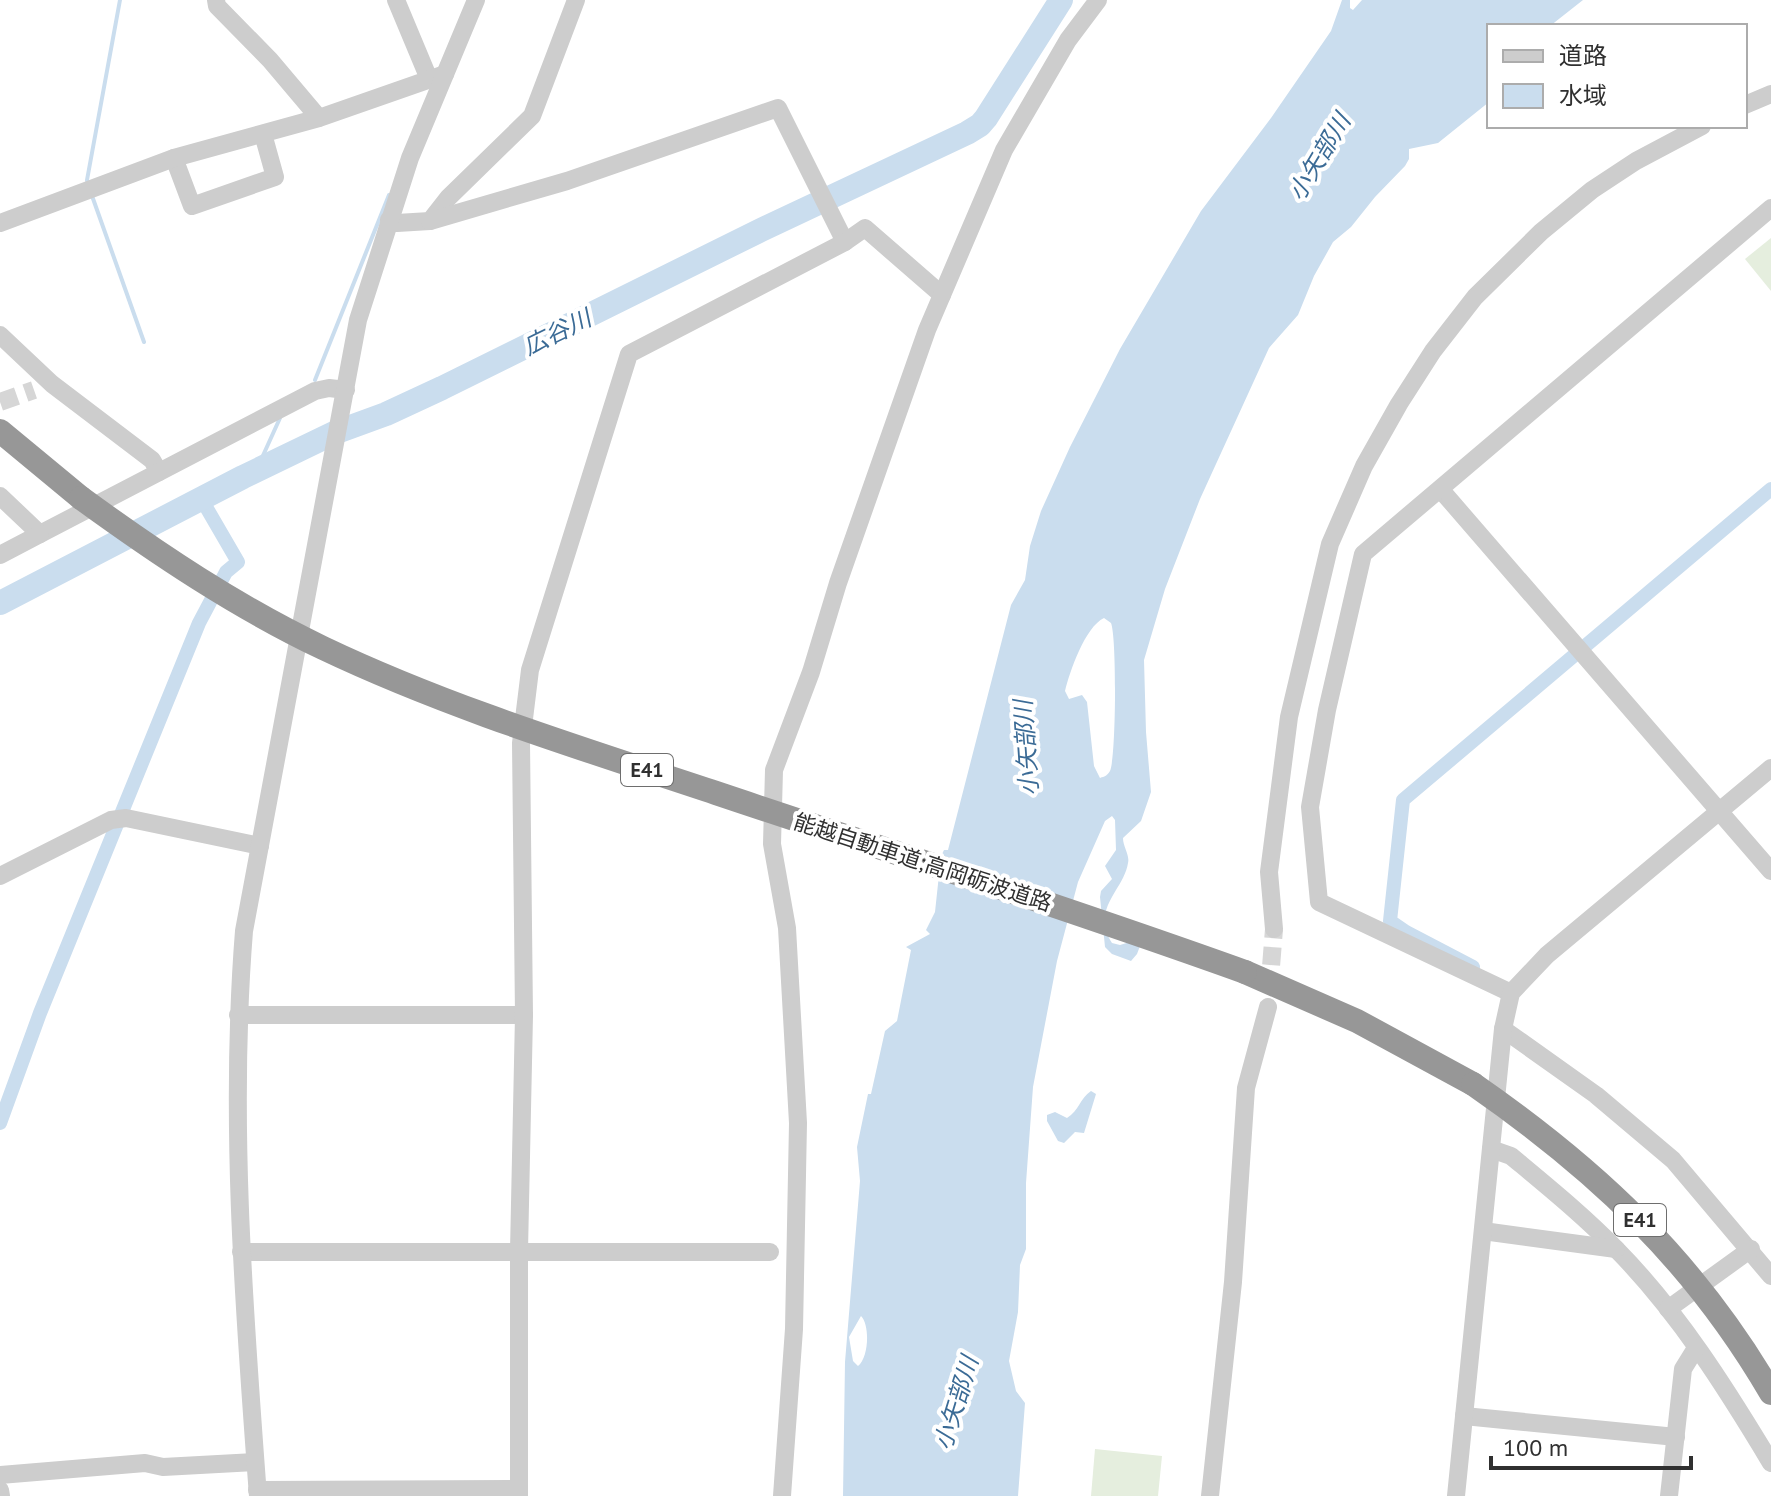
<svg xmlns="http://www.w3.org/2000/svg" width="1771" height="1496" font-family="'PT Sans','Noto Sans JP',sans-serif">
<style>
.green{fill:#e5eede}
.water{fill:#caddee;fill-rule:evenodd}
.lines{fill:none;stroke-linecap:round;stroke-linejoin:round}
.stream{stroke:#caddee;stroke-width:4}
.canal{stroke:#caddee;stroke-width:14}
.river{stroke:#caddee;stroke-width:24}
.minor-tunnel{stroke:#d6d6d6;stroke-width:18;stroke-dasharray:18 9;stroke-linecap:butt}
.minor{stroke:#cdcdcd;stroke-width:18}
.highway{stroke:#979797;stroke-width:24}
.highway-bridge{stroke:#979797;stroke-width:24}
.labels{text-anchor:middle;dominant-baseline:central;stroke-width:8;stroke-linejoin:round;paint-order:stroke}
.shield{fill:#fff;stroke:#6e6e6e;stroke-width:2}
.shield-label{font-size:20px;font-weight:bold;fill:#303030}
.street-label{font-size:22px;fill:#303030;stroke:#fff}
.water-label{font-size:24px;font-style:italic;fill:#3b6b96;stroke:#fff}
</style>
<rect width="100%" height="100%" fill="#fff"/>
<g class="green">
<polygon points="1771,238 1771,291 1745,259"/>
<polygon points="1095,1449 1162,1456 1158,1496 1091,1496"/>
</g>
<g class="water">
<path d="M 1342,0 L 1350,0 L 1350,8 L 1353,10 L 1362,0 L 1583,0 L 1550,26 L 1489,26 L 1489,102 L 1438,143 L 1409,149 L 1409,159 L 1405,166 L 1375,197 L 1351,227 L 1333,242 L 1314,276 L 1298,315 L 1269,348 L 1200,499 L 1165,589 L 1144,660 L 1146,732 L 1151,792 L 1141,821 L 1123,838 C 1123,847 1130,855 1128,863 C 1124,890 1090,909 1112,943 L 1120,945 L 1143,938 L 1137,954 L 1131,961 L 1112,954 L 1105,947 L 1100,897 L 1101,891 L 1112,879 L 1105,866 L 1116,850 L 1115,820 L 1112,816 L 1105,821 L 1078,882 L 1057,961 L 1033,1087 L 1026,1183 L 1026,1249 L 1020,1265 L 1018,1312 L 1009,1361 L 1016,1391 L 1025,1403 L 1018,1496 L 843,1496 L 845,1362 L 860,1181 L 857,1147 L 868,1094 L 871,1094 L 885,1031 L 897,1021 L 911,950 L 906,947 L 930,934 L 926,930 L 935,912 L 941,856 L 944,850 L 948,850 L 1011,605 L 1025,580 L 1030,546 L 1041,511 L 1070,447 L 1120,349 L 1201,211 L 1271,118 L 1331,31 ZM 1104,618 L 1111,623 C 1117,638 1116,759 1110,771 C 1106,777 1105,776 1100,778 L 1094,766 L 1087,702 L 1082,695 L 1069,699 L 1065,691 C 1070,671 1085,627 1104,618 ZM 861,1316 C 870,1325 869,1357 858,1366 L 853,1361 L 849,1337 Z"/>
<path d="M 1091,1091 L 1096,1094 L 1084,1133 L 1075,1132 L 1064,1143 L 1058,1141 L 1047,1121 L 1047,1115 L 1055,1112 L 1067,1118 C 1079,1111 1080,1098 1091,1091 Z"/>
</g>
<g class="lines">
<g class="stream">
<polyline points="88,185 87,180 120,0"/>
<polyline points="91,193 144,342"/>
<polyline points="315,380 389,195"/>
<polyline points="256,471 280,418"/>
</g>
<g class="canal">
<polyline points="1473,967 1406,932 1390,921 1403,800 1771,489"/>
<polyline points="0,1123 40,1013 199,623 226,572 238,562 202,500"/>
</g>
<polyline class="river" points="0,603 243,477 334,433 386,414 442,388 761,230 967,133 980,125 986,118 1061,0"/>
<g class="minor-tunnel">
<polyline points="0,402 34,390"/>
<polyline points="1269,992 1274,929"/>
</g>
<g class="minor">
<polyline points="216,0 217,6 270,60 319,118"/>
<polyline points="396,0 429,79"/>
<polyline points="1745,105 1771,94"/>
<polyline points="174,158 192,206 275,177 263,134"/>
<polyline points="389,220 397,223 430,221 448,198 532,116 576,0"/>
<polyline points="430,221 567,181 778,108 845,242"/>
<polyline points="0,223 174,158 319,118 445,74"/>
<polyline points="0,335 52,384 152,460 159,472"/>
<polyline points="1441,490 1771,871"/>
<polyline points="0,496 40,534 315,391 329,388 346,390"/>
<polyline points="0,555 40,534"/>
<polyline points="0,876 111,820 126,818 260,846"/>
<polyline points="1274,929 1269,872 1289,717 1330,544 1364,466 1399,404 1433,351 1475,297 1541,232 1592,190 1636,161 1702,126"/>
<polyline points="1511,993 1319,902 1310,807 1327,710 1363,554 1771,208"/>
<polyline points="238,1015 524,1015"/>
<polyline points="1503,1029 1596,1095 1673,1160 1771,1276"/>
<path d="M 1491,1149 L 1511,1156 C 1547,1186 1584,1216 1617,1250 C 1678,1312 1726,1388 1771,1463"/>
<polyline points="1483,1231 1616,1249"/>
<polyline points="241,1252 770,1252"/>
<polyline points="1668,1309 1751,1249"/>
<polyline points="1464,1416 1676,1437"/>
<polyline points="0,1475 145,1463 163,1467 255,1462"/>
<polyline points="0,1490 1,1496"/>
<polyline points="257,1490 519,1489"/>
<path d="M 258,1496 C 244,1308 229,1119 244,931 L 358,320 L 410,158 L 476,0"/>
<polyline points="519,1496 519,1251 524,1015 521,743 530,670 629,354 845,242 865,228 942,295"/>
<polyline points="782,1496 794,1329 798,1123 787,928 772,844 774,770 811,672 838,583 927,330 1004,150 1068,40 1098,0"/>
<polyline points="1210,1496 1233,1282 1246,1088 1268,1007"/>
<polyline points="1456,1496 1503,1029 1511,993 1547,955 1771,768"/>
<polyline points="1669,1496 1683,1369 1696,1348"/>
</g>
<g class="highway">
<polyline points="0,431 81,498"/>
<polyline points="1245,972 1357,1021 1473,1084"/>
</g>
<g class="highway-bridge">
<path d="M 81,498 C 158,554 237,607 323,648 C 449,708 584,749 716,793 C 892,852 1070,909 1245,972"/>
<path d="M 1473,1084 C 1597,1170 1694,1261 1771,1393"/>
</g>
</g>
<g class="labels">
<g class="shield">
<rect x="621" y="754" width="52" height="32" rx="6"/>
<rect x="1614" y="1204" width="52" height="32" rx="6"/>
</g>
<g class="shield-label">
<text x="647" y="770">E41</text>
<text x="1640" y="1220">E41</text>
</g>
<g class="street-label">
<text transform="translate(923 862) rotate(18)">能越自動車道;高岡砺波道路</text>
</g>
<g class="water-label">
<text transform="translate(1319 157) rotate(-59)">小矢部川</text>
<text transform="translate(557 332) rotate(-26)">広谷川</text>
<text transform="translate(1026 748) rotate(-94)">小矢部川</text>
<text transform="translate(956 1403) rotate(-73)">小矢部川</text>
</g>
</g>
<rect x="1487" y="24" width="260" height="104" fill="#ffffff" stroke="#acacac" stroke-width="2"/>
<rect x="1503" y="50" width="40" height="12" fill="#cdcdcd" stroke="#acacac" stroke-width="2"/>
<text x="1559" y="64" font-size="24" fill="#303030">道路</text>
<rect x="1503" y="84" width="40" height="24" fill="#caddee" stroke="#acacac" stroke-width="2"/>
<text x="1559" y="104" font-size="24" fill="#303030">水域</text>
<path d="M1491 1456v12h200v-12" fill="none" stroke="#303030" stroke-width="4"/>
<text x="1503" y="1456" font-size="24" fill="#303030" stroke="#ffffff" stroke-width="6" paint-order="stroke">100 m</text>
</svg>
